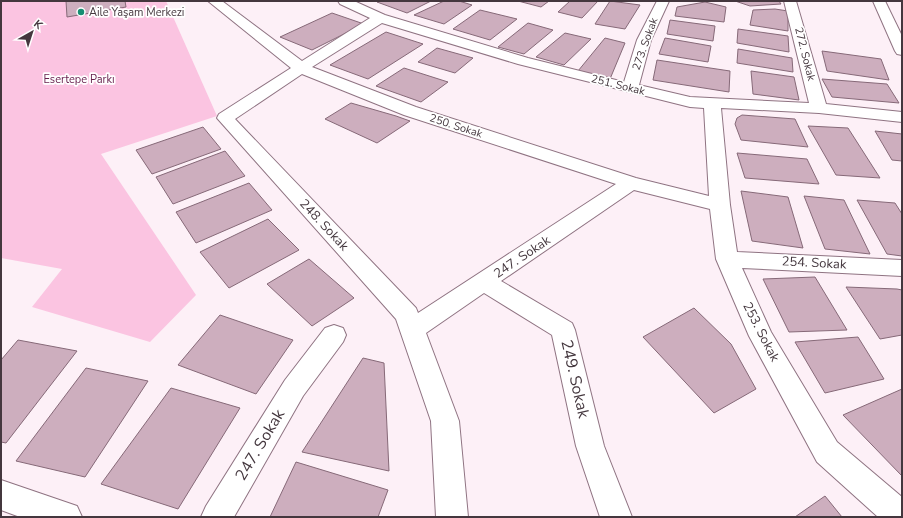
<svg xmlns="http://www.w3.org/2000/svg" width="903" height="518" font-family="'Nunito Sans',sans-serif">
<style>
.green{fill:#fbc4e1}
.building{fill:#cdaebe;stroke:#866978}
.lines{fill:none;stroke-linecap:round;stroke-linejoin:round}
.minor-casing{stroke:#8f7382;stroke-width:2}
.minor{fill:#fff;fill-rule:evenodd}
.poi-dot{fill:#168e72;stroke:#fff;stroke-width:1.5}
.labels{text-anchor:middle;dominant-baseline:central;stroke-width:3.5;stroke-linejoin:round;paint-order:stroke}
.far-poi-label{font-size:11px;fill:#44373e;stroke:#fff;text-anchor:start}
.far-street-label{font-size:11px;fill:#44373e;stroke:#fff}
.far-park-label{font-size:11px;fill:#651d4b;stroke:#fff}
.street-label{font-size:13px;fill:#44373e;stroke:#fff}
.near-street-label{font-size:16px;fill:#44373e;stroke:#fff}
</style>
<rect width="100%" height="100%" fill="#fdf0f7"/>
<polygon class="green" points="1,1 166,1 217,116 101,154 196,295 150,342 32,307 62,269 1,258"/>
<g class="building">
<polygon points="66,1 125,1 126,7 67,17"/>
<polygon points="380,1 431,1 407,13 377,2"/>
<polygon points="444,1 459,1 472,5 444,24 414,15"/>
<polygon points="518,1 549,1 541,7"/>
<polygon points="570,1 598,1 582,18 558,12"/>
<polygon points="610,1 640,5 625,29 595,24"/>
<polygon points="735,1 779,1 781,4 750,6"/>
<polygon points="705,2 726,7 724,22 675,16 677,7"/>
<polygon points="775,9 788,11 788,31 750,25 753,10"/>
<polygon points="480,10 517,19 490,40 453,29"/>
<polygon points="332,13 364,24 312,50 280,37"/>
<polygon points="670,20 715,26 713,41 667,34"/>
<polygon points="528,23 553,30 524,54 498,47"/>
<polygon points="738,29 788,36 789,52 737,43"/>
<polygon points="386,32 423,44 368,79 330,65"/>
<polygon points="565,33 591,39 564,65 536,57"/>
<polygon points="605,38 625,43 610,79 578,71"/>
<polygon points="665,38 711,46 708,62 659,54"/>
<polygon points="437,48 473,58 455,73 418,62"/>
<polygon points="738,49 792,58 793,72 737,63"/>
<polygon points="822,51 881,59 889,80 827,71"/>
<polygon points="657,60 730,71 729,92 653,80"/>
<polygon points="404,68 448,82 421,102 376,86"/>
<polygon points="751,71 794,77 799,100 753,94"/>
<polygon points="822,79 887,84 899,103 832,97"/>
<polygon points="351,103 396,116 410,121 377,143 325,119"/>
<polygon points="742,115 795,119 808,147 741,140 735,124 737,118"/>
<polygon points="808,126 848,128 880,178 836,175"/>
<polygon points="203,127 221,149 152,174 136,150"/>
<polygon points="875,131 902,134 902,161 892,160"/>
<polygon points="225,151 245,176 173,204 156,177"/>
<polygon points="737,153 807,159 819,184 745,178"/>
<polygon points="249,183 272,210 196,243 176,212"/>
<polygon points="741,191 788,197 803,248 752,241"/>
<polygon points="804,196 844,200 870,254 825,249"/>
<polygon points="857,200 895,203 902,214 902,256 887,254"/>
<polygon points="268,219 299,250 229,288 200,252"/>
<polygon points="309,259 354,298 312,326 267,284"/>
<polygon points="815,277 847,330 789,332 763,279"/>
<polygon points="846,287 897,289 902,290 902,335 880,339"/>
<polygon points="694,308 731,344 756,389 714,413 643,337"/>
<polygon points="220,315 293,340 256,394 178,365"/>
<polygon points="858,337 884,379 825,393 795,342"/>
<polygon points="18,340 77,351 6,443 1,442 1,360"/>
<polygon points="363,358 384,363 389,471 302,452"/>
<polygon points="86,368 148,381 85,477 16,461"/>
<polygon points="171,388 240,408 178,509 101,484"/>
<polygon points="902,389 902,476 843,415"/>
<polygon points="296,462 388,490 378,517 270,517"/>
<polygon points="825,496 842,517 795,517"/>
</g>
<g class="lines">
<defs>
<g id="minor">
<path d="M 208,1 L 222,1 L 302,61 L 370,18 L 340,4 L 338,1 L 354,1 L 385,15 L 528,58 L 624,82 L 637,40 L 657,1 L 669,1 L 651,40 L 639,85 L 690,97 L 809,103 L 784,1 L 796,1 L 826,104 L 902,112 L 902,122 L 819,113 L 721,108 L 730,205 L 737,252 L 902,260 L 902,276 L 742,268 L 771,332 L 837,442 L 902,497 L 902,517 L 878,517 L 817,462 L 749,336 L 716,259 L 710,209 L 634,190 L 501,281 L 572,323 L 575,330 L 604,446 L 632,517 L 600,517 L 576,446 L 552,335 L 484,293 L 426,333 L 459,421 L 468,517 L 436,517 L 431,421 L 396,319 L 217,118 L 219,114 L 291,68 ZM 382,23 L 518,64 L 690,107 L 704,108 L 709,196 L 636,178 L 416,107 L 312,67 ZM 302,74 L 404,115 L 616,184 L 418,313 L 416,308 L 235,119 Z"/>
<polygon points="873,1 885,1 902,36 902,55 897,54 895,51"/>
<polygon points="334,325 343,328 346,335 343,342 303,396 234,517 201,517 206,506 285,380 325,328"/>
<polygon points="1,480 77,506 82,517 20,517 1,510"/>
</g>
</defs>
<use href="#minor" class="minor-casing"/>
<use href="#minor" class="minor"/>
</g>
<circle class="poi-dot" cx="81" cy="12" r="4"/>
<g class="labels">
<g class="far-poi-label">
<text x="89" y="12">Aile Yaşam Merkezi</text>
</g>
<g class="far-street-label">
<text transform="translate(645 44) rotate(-70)">273. Sokak</text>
<text transform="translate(805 54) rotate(76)">272. Sokak</text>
<text transform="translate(618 85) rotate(14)">251. Sokak</text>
<text transform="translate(456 126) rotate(18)">250. Sokak</text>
</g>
<g class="far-park-label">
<text x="79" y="79">Esertepe Parkı</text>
</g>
<g class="street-label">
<text transform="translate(324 225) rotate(47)">248. Sokak</text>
<text transform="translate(522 257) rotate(-34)">247. Sokak</text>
<text transform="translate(814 263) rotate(3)">254. Sokak</text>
<text transform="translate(761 332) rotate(63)">253. Sokak</text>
</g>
<g class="near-street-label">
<text transform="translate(575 379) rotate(77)">249. Sokak</text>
<text transform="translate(260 445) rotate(-59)">247. Sokak</text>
</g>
</g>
<rect width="903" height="518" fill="none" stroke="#44373e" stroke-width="4"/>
<g transform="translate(32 32) rotate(39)" stroke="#ffffff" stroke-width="3" paint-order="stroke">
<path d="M0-3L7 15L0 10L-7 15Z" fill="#44373e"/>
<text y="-6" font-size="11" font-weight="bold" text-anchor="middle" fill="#44373e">K</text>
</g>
</svg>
